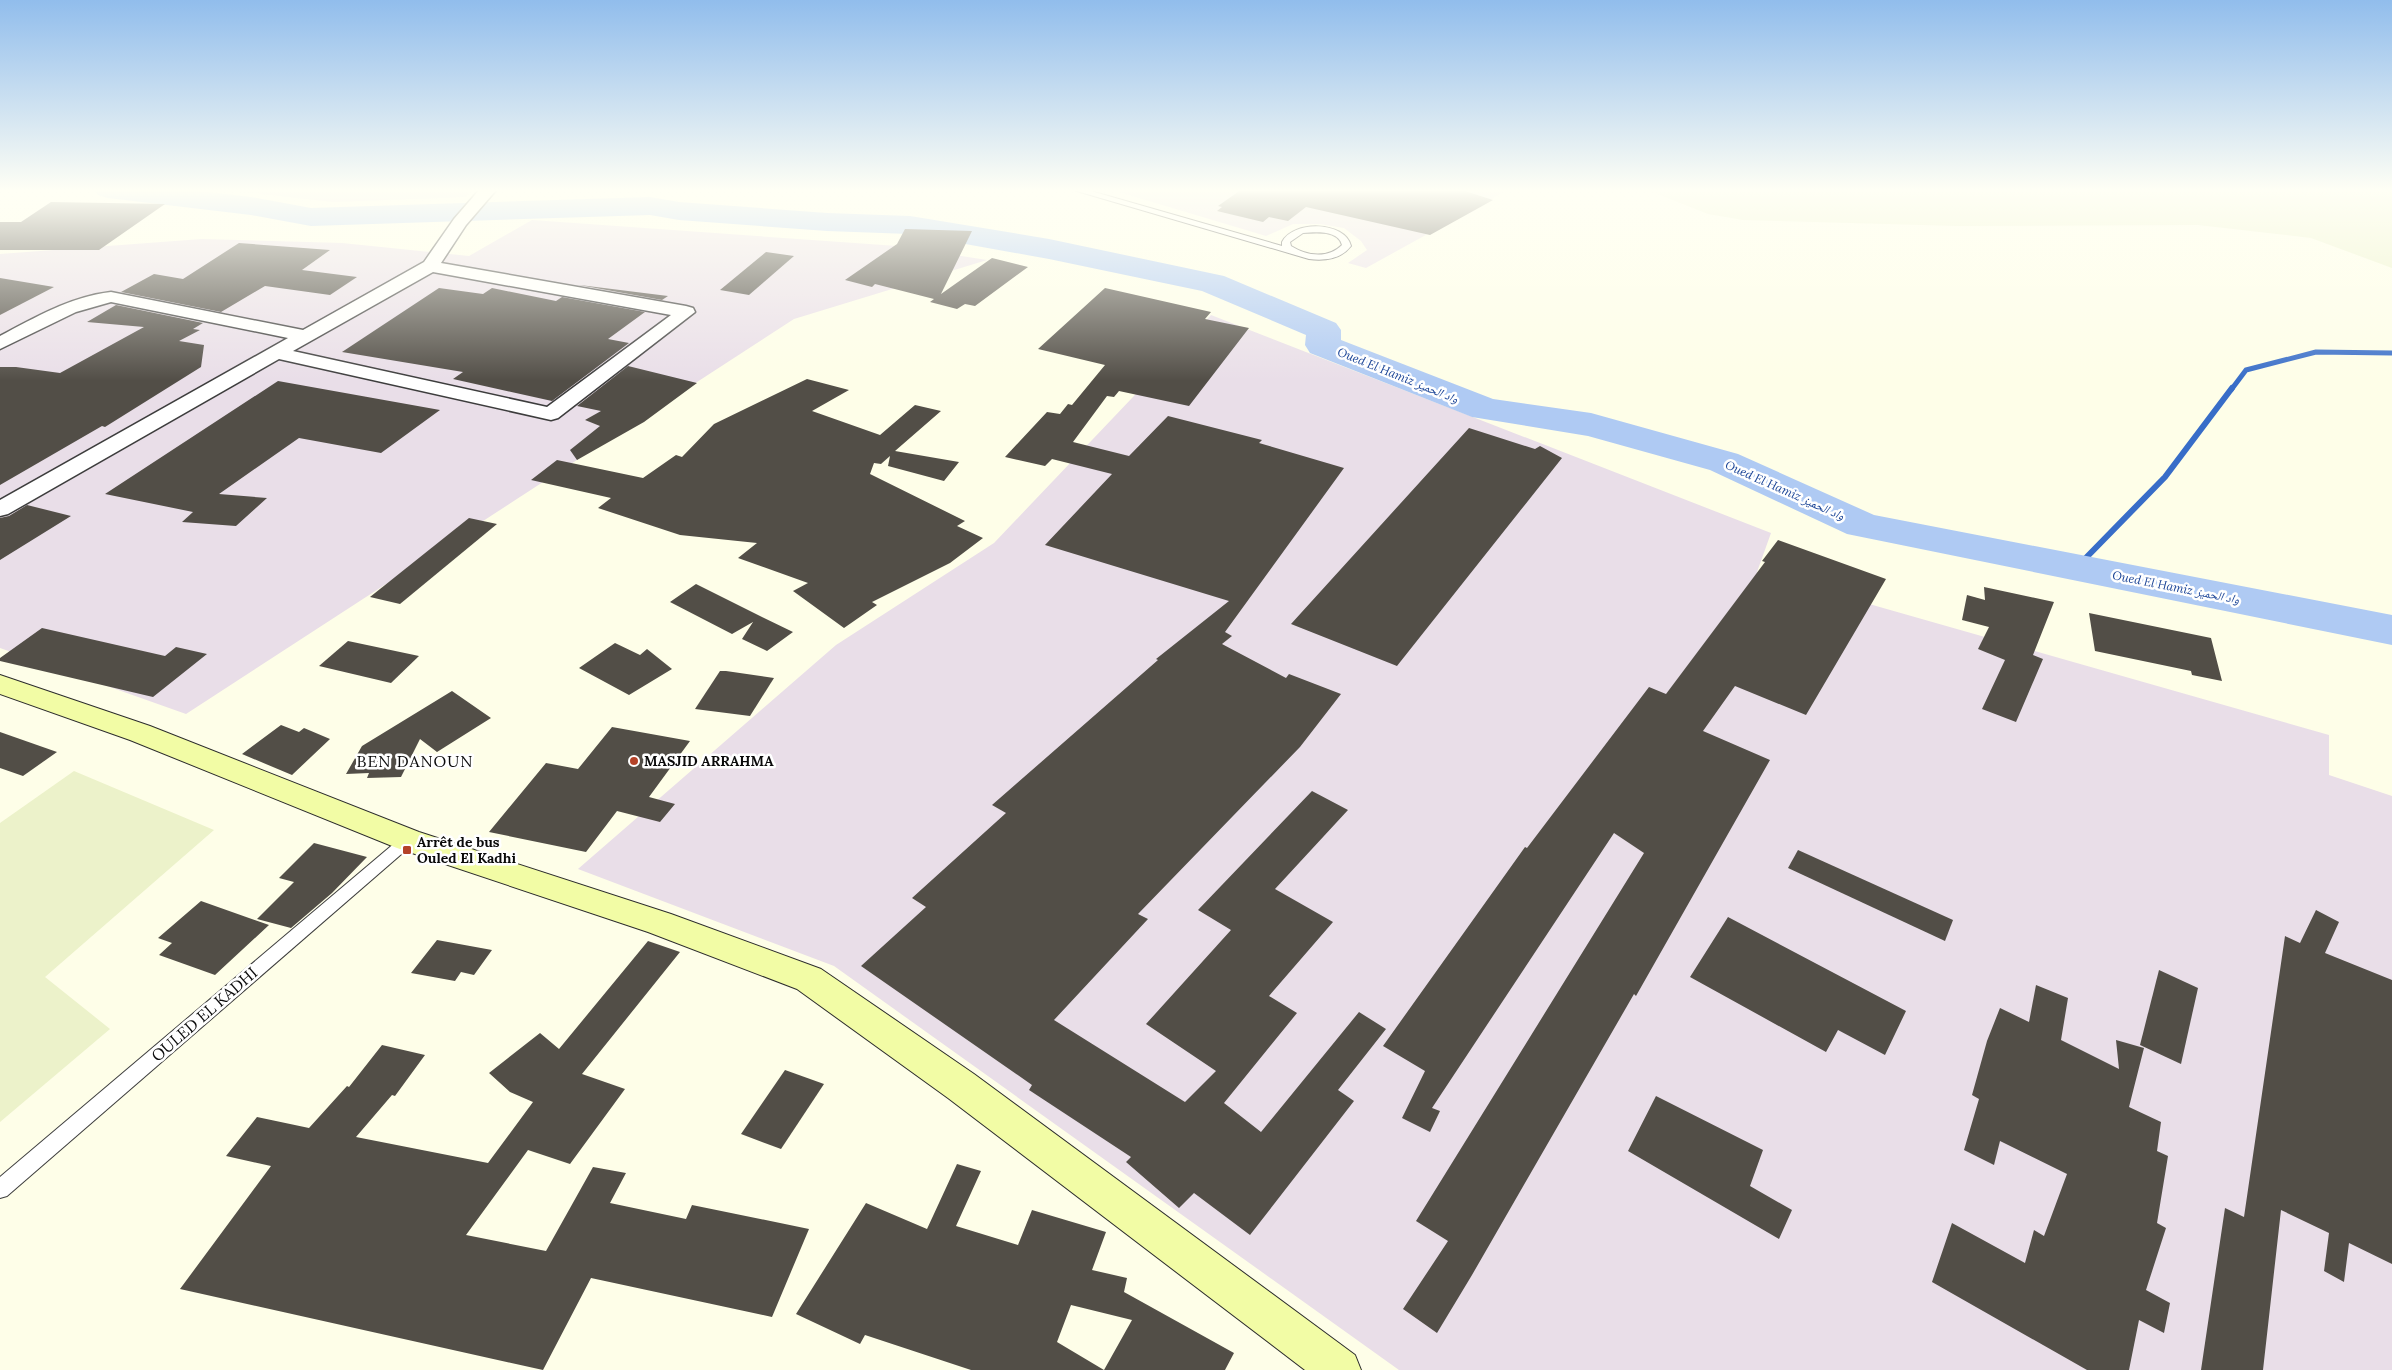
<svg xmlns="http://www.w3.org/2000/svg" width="2392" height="1370" font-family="Lora,'Noto Naskh Arabic',serif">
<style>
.industrial{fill:#e9dee8}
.farmland{fill:#ecf2ca}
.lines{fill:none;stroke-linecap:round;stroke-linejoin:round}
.stream-far1{stroke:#386dc8;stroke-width:5}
.stream{stroke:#386dc8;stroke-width:6}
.river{fill:#afcaf3;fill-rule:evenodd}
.building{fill:#524e47;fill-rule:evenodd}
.service-casing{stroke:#3d3d3d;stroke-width:2}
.minor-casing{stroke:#3d3d3d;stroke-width:3}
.secondary-casing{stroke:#2c2c2c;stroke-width:2}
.service{fill:#fff;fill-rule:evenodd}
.minor{fill:#fff;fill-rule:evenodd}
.secondary{fill:#f2fca5;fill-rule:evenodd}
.poi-dot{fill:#b44228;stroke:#fff;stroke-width:2}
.labels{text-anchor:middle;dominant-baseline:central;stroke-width:5;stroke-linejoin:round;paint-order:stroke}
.far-water-label{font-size:12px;font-style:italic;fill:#194396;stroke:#fff}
.poi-label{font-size:14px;font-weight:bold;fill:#0a0a0a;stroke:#fff;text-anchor:start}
.quarter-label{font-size:16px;letter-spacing:1px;fill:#0a0a0a;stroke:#fff}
.near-street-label{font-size:16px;fill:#0a0a0a;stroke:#fff}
</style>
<rect width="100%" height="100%" fill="#fefee8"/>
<g class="industrial">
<polygon points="215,189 473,189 466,197 333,202"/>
<polygon points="1109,189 1509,189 1366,268 1348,263 1367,250 1361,241 1344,228 1320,224 1293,224 1266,236"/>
<polygon points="532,220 897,246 987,260 794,319 186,714 0,648 0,254 202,239 342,243 469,256"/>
<polygon points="1211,315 1771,533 1757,572 2329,735 2329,775 2392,796 2392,1370 1399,1370 834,966 578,869 836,645 994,543"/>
</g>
<g class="farmland">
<polygon points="1645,189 2392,189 2392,268 2311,238 2198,225 1958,226 1743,220 1708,214"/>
<polygon points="74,771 214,830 45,977 110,1029 0,1122 0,823"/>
</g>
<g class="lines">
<polyline class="stream-far1" points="2231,390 2246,370 2316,352 2392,353"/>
<polyline class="stream" points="2075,569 2165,477 2232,388"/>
<polygon class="river" points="93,189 183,189 251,197 311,208 650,197 679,202 827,213 910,216 1049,239 1224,276 1336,323 1341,330 1341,340 1493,399 1591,413 1738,454 1874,515 2392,615 2392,645 1847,534 1710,470 1588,436 1472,417 1310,353 1305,345 1306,335 1202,291 1049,259 910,234 827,231 679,220 650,215 311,226 251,215 108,198 98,195"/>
</g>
<g class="building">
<polygon points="1242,189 1459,189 1493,200 1430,235 1306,207 1288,221 1269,217 1263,222 1217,211 1222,207 1218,206"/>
<polygon points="51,202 165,204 99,250 0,250 0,222 21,222"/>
<polygon points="905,229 972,231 941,294 992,258 1028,267 975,306 965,304 957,309 930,302 934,299 875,284 872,287 845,280 897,244"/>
<polygon points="239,243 330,250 302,270 357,277 330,295 265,286 221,312 121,292 154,274 183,279"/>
<polygon points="766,252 794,256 749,295 720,290"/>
<polygon points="0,278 54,287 0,315"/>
<polygon points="579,285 580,285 668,296 662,300"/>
<polygon points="439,288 483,294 492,288 556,301 562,297 645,312 608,339 629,343 552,401 453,379 463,372 342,352"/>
<polygon points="1105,288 1211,312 1205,319 1249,328 1189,406 1119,391 1114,397 1107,396 1073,442 1129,456 1168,416 1262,440 1259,443 1344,468 1225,632 1232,636 1222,644 1286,678 1289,674 1341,694 1300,747 1138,914 1148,919 1054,1020 1185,1102 1216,1071 1146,1024 1231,930 1198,910 1312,791 1348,810 1275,889 1333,922 1269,996 1297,1013 1224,1103 1261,1132 1359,1012 1386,1029 1338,1090 1354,1101 1250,1235 1194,1193 1179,1208 1126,1162 1131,1157 1029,1090 1032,1085 861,966 926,907 912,898 1006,813 992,805 1158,660 1156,659 1229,601 1045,545 1112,474 1052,459 1045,466 1005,457 1047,412 1060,414 1068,404 1072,405 1105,365 1038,349"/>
<polygon points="116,305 203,323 193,329 200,330 179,341 204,345 201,367 105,427 102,426 0,485 0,367 16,367 60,373 144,327 87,322"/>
<polygon points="628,366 697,383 644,422 577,460 570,450 600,426 585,420 601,411 577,406"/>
<polygon points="807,379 849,390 812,411 880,435 915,405 941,411 895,451 959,462 944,481 888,466 890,456 881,464 874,463 870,474 965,521 957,526 983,538 950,563 872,602 877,605 844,628 793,591 808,583 738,558 757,543 680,535 598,508 611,498 531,480 557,460 643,478 676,455 682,457 714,424"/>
<polygon points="278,381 440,410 381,453 299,438 219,494 267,498 236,526 182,522 193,512 105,494"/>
<polygon points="1469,428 1535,449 1540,446 1562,458 1397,666 1291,624"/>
<polygon points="27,505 71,516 0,560 0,518 9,516"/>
<polygon points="469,518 497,524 400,604 370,597"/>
<polygon points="1778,540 1886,579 1806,715 1735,686 1703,731 1770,760 1636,996 1634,994 1472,1275 1437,1333 1403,1309 1448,1241 1416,1221 1644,853 1614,833 1432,1108 1440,1111 1430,1132 1402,1118 1425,1071 1383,1046 1525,847 1527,848 1649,687 1666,694 1765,562 1762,561"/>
<polygon points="696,584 762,617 793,632 767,651 742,639 753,622 732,634 670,602"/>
<polygon points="1984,587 2054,602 2033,655 2043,659 2016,722 1982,709 2005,660 1978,649 1989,627 1962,620 1967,595 1985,600"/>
<polygon points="2089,613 2211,638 2222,681 2192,675 2191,671 2095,651"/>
<polygon points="42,628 165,656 176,647 207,654 153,697 0,661 0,658"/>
<polygon points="348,641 419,656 391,683 319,666"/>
<polygon points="615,643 640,655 647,649 672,669 629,695 579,668"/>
<polygon points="720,671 726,671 774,678 750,716 695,709"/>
<polygon points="452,691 491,718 437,752 420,739 401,777 367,778 369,773 346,774 362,746"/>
<polygon points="281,725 299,732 304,728 330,739 292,775 242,754"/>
<polygon points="612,727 690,741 649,797 675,804 660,822 617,811 586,852 489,832 546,763 578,769"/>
<polygon points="0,732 57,752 23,776 0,768"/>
<polygon points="314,843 367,857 332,893 291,928 257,919 294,882 279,878"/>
<polygon points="1798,850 1953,920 1945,941 1788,868"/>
<polygon points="201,901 269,925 215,975 159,955 172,943 158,938"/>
<polygon points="2316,910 2339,922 2325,953 2392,980 2392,1264 2349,1243 2344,1282 2324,1271 2329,1233 2281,1210 2263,1370 2201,1370 2225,1208 2244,1217 2285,936 2300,943"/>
<polygon points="1728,917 1906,1011 1885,1055 1838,1030 1826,1052 1690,977"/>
<polygon points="437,940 492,950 474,975 461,972 455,981 411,973"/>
<polygon points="648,941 680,952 582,1074 625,1089 570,1164 528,1150 466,1235 546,1251 593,1167 626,1173 610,1203 686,1219 692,1205 809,1229 772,1317 591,1278 543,1370 180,1289 271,1166 226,1156 257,1117 309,1128 347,1086 349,1087 382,1045 425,1055 395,1096 392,1095 356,1137 488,1163 533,1102 510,1092 489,1073 540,1033 559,1049"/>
<polygon points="2159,970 2198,988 2181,1064 2140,1045"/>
<polygon points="2036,985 2068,998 2061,1040 2119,1069 2116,1040 2144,1048 2129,1107 2161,1122 2157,1151 2168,1156 2157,1223 2166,1228 2146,1290 2170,1303 2164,1333 2139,1320 2129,1370 2087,1370 1932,1282 1952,1223 2025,1263 2034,1230 2044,1236 2067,1174 2000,1141 1994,1165 1964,1150 1979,1099 1972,1095 1987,1041 2000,1008 2029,1022"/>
<polygon points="785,1070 824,1084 781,1149 741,1134"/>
<polygon points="1656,1096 1763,1150 1750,1186 1792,1210 1779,1239 1628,1151"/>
<path d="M 957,1164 L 981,1171 L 956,1226 L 1018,1245 L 1032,1210 L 1106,1232 L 1092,1270 L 1127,1278 L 1124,1292 L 1234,1353 L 1225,1370 L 971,1370 L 865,1335 L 860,1344 L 796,1314 L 866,1203 L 927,1229 ZM 1071,1305 L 1132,1320 L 1104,1370 L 1057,1342 Z"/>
</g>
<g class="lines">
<defs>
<g id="service">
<path d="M 1070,189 L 1084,189 L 1282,246 L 1282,242 C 1293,220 1345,221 1351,246 C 1341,259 1325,261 1309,259 ZM 1303,233 C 1316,232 1338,230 1342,245 C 1328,259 1307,256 1291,246 L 1290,242 Z"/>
<polygon points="408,834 413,836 416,840 413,844 7,1196 0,1198 0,1177 403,836"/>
</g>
<path id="minor" d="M 480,189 L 497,189 L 466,225 L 441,263 L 686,306 L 693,308 L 695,312 L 558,418 L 551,420 L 279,359 L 8,514 L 0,516 L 0,500 L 288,338 L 111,302 L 76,312 L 0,349 L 0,336 C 36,317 70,297 111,292 L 303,330 L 424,262 L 454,219 ZM 433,272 L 671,315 L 547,407 L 293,351 Z"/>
<polygon id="secondary" points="0,675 150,726 419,832 671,914 821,969 974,1074 1355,1355 1361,1370 1305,1370 948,1098 797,989 648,932 397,848 130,740 0,694"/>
</defs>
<use href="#service" class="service-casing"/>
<use href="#minor" class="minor-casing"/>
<use href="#secondary" class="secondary-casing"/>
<use href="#service" class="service"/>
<use href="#minor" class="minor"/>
<use href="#secondary" class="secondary"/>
</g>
<linearGradient id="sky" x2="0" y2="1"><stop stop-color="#91bdec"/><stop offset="0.5" stop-color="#fffff5"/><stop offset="1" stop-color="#fffff5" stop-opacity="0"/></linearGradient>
<rect width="2392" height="381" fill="url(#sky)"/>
<g class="poi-dot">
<circle cx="634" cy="761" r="5"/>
<rect x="402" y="845" width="10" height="10" rx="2.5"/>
</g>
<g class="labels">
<g class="far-water-label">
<text transform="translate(1398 375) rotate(22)">Oued El Hamiz واد الحميز</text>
<text transform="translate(1785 490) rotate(24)">Oued El Hamiz واد الحميز</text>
<text transform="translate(2176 587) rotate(11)">Oued El Hamiz واد الحميز</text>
</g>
<g class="poi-label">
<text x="644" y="761">MASJID ARRAHMA</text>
<text x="417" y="842">Arrêt de bus<tspan x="417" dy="16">Ouled El Kadhi</tspan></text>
</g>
<g class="quarter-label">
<text x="415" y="761">BEN DANOUN</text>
</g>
<g class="near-street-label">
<text transform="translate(204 1014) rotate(-41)">OULED EL KADHI</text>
</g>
</g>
</svg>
